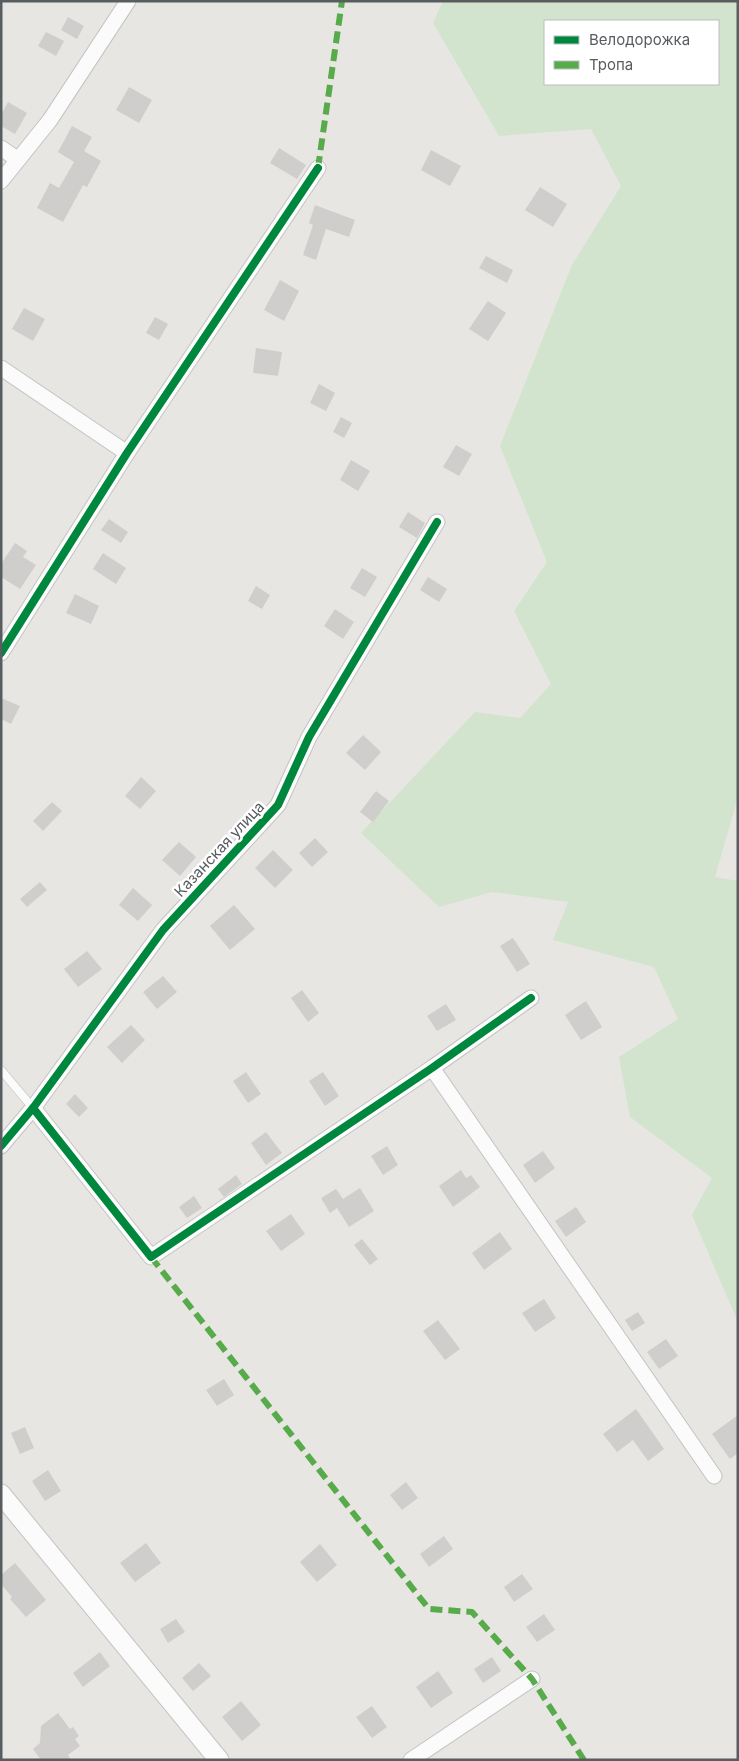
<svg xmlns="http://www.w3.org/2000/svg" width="739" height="1761" font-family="Inter,sans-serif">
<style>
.green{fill:#d2e4cd;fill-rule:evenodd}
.building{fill:#d0cecc}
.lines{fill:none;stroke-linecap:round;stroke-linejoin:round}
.service-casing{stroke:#c3c3c2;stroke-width:9}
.minor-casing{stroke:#c3c3c2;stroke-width:17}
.tertiary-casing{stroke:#c3c3c2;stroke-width:21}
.service{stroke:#fcfbfb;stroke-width:8}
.minor{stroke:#fcfbfb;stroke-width:15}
.tertiary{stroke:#fcfbfb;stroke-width:19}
.quiet{stroke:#58ab4b;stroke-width:6;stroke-dasharray:12 6;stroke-linecap:butt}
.cycleway-casing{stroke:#fff;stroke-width:11}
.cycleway{stroke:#00873e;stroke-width:8}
.labels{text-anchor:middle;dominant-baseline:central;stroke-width:5;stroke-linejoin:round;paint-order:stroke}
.street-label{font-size:15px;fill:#585d60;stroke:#fff}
</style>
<rect width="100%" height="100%" fill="#e8e6e2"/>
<path class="green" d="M 443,1 L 738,1 L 738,797 L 715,877 L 738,881 L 738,1322 L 692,1215 L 712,1178 L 630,1117 L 619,1057 L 678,1019 L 654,967 L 553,940 L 568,902 L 492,892 L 439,907 L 361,833 L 475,712 L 520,718 L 551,684 L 514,611 L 547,562 L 500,446 L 572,265 L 621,186 L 591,129 L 499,136 L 433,23 ZM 545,21 L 718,21 L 718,84 L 545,84 Z"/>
<g class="building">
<polygon points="68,17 84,26 77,39 61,30"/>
<polygon points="46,32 64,41 56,56 38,46"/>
<polygon points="129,87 152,100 139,123 116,110"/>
<polygon points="8,102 27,113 15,134 1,126 1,115"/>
<polygon points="72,126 92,137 84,151 101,161 87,187 83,185 63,222 37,208 50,183 59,188 74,162 58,152"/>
<polygon points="279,148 306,165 297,179 270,163"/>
<polygon points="431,150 461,166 450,186 421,170"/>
<polygon points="540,187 567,204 553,227 525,210"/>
<polygon points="315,205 355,220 349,237 326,229 316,260 303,255 313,225 309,223"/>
<polygon points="486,256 513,270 507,283 479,268"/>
<polygon points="280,280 299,291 284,321 264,310"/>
<polygon points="488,301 506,313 488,341 469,329"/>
<polygon points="24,308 45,319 33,341 12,329"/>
<polygon points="155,317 168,324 159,340 146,333"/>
<polygon points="256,348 282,352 278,376 253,373"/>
<polygon points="319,384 335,393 326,411 310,403"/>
<polygon points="341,417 352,423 344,438 333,432"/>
<polygon points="456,445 472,454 459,476 443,467"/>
<polygon points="351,460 370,471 358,491 340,480"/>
<polygon points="408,512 425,523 417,538 399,527"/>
<polygon points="109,519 128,532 121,543 101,530"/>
<polygon points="15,543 27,551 23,557 36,565 20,589 1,577 1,564"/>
<polygon points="103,553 126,568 116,584 93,569"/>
<polygon points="362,568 377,577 365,597 350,588"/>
<polygon points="428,577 447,589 439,602 420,590"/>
<polygon points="256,586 270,595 262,609 248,601"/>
<polygon points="75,594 99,606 91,624 66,613"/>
<polygon points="335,609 354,622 343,639 324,626"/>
<polygon points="1,698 20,706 11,724 1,719"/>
<polygon points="363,735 381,752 365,770 346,753"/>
<polygon points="141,777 156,791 140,809 125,796"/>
<polygon points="376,791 389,801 373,822 360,812"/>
<polygon points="52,802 62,811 43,831 33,821"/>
<polygon points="315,838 328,852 312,867 299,853"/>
<polygon points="179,842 196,857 180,876 162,860"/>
<polygon points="273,850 293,870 275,888 255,868"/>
<polygon points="40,882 47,890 27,907 20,899"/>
<polygon points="133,888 152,905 138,921 119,905"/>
<polygon points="234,905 255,929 230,950 210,926"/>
<polygon points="513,938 530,964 517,972 500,946"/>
<polygon points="87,951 102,969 78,987 64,969"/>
<polygon points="163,976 177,992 157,1009 143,992"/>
<polygon points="302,990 319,1013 308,1022 291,998"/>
<polygon points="586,1001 602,1027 581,1040 565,1015"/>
<polygon points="446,1004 456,1020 437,1031 427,1016"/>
<polygon points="131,1025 145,1040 122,1063 107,1047"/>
<polygon points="246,1072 261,1094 248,1103 233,1081"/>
<polygon points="323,1072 339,1096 325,1106 309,1081"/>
<polygon points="75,1094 88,1108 79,1117 66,1104"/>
<polygon points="266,1132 282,1153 266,1165 251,1143"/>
<polygon points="387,1146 398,1165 383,1175 371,1156"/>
<polygon points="543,1151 555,1168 535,1183 523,1165"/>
<polygon points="461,1170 466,1178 471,1175 480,1187 453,1207 439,1186"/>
<polygon points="236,1175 242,1184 224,1197 218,1189"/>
<polygon points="360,1188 374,1211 349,1227 337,1208 330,1213 321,1198 336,1189 343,1199"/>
<polygon points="194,1196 202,1208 187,1218 179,1207"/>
<polygon points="576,1207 586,1222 566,1237 555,1221"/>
<polygon points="291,1214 305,1234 281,1251 266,1231"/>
<polygon points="500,1232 512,1249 484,1270 472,1253"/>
<polygon points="362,1239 378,1259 370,1265 354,1245"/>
<polygon points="544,1299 556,1318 535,1332 522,1313"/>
<polygon points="638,1312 645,1323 632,1331 625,1320"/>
<polygon points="438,1320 460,1349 445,1360 423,1331"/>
<polygon points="666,1339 678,1356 659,1369 647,1352"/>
<polygon points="224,1379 234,1395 217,1406 206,1390"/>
<polygon points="636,1409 664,1449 648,1461 633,1440 617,1452 603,1434"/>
<polygon points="738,1415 738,1453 730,1459 712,1434"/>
<polygon points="25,1427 34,1448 20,1454 11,1433"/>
<polygon points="48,1470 61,1491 45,1501 32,1481"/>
<polygon points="406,1482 418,1498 402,1510 390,1495"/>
<polygon points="444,1536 453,1549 429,1567 420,1554"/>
<polygon points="146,1543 161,1563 135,1582 120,1563"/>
<polygon points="320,1544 337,1565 317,1582 300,1562"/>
<polygon points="15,1563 46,1600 26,1617 10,1599 12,1597 1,1584 1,1575"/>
<polygon points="522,1574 533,1589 514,1602 504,1587"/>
<polygon points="544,1614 555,1630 537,1642 526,1627"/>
<polygon points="176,1619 185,1632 168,1643 160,1629"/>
<polygon points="100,1652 110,1666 83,1687 73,1673"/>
<polygon points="492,1657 501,1671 483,1683 474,1669"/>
<polygon points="199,1663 211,1676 193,1691 182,1678"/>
<polygon points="438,1671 453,1693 431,1708 416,1687"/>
<polygon points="241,1701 261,1725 242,1741 222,1717"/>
<polygon points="372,1706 387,1727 372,1738 356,1717"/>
<polygon points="58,1713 70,1729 73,1727 79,1736 75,1739 80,1746 68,1755 71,1760 41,1760 33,1749 40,1743 41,1726"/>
</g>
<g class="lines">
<defs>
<polyline id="service" points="1,1070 33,1108"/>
<g id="minor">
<polyline points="1,148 17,159"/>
<polyline points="1,181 50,120 128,1"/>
<polyline points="1,368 127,453"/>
<polyline points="1,653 127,453 318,168"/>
<polyline points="432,1068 714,1476"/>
<polyline points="33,1108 151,1257 432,1068 531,998"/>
<polyline points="1,1146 33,1108 163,930 278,805 309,737 437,522"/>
<polyline points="411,1760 532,1679"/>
</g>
<polyline id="tertiary" points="1,1494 219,1760"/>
</defs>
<use href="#service" class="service-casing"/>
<use href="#minor" class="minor-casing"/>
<use href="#tertiary" class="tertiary-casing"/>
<use href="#service" class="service"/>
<use href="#minor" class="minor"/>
<use href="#tertiary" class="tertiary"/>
<g class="quiet">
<polyline points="318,168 342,1"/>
<polyline points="151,1257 429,1609 472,1612 532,1679 584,1760"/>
</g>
<defs>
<g id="cycleway">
<polyline points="1,653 127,453 318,168"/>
<polyline points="33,1108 151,1257 432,1068 531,998"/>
<polyline points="1,1146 33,1108 163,930 278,805 309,737 437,522"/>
</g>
</defs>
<use href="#cycleway" class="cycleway-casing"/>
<use href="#cycleway" class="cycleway"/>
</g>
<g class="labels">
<g class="street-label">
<text transform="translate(219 849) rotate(-47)">Казанская улица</text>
</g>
</g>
<rect width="739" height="1761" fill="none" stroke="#585d60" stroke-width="5"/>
<rect x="544" y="20" width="175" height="65" fill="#ffffff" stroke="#bcbebf"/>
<rect x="554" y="36" width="25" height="8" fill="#00873e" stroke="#bcbebf"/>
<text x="589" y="45" font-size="15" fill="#585d60">Велодорожка</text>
<rect x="554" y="61" width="25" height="8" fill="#58ab4b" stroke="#bcbebf"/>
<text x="589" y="70" font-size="15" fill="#585d60">Тропа</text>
</svg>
